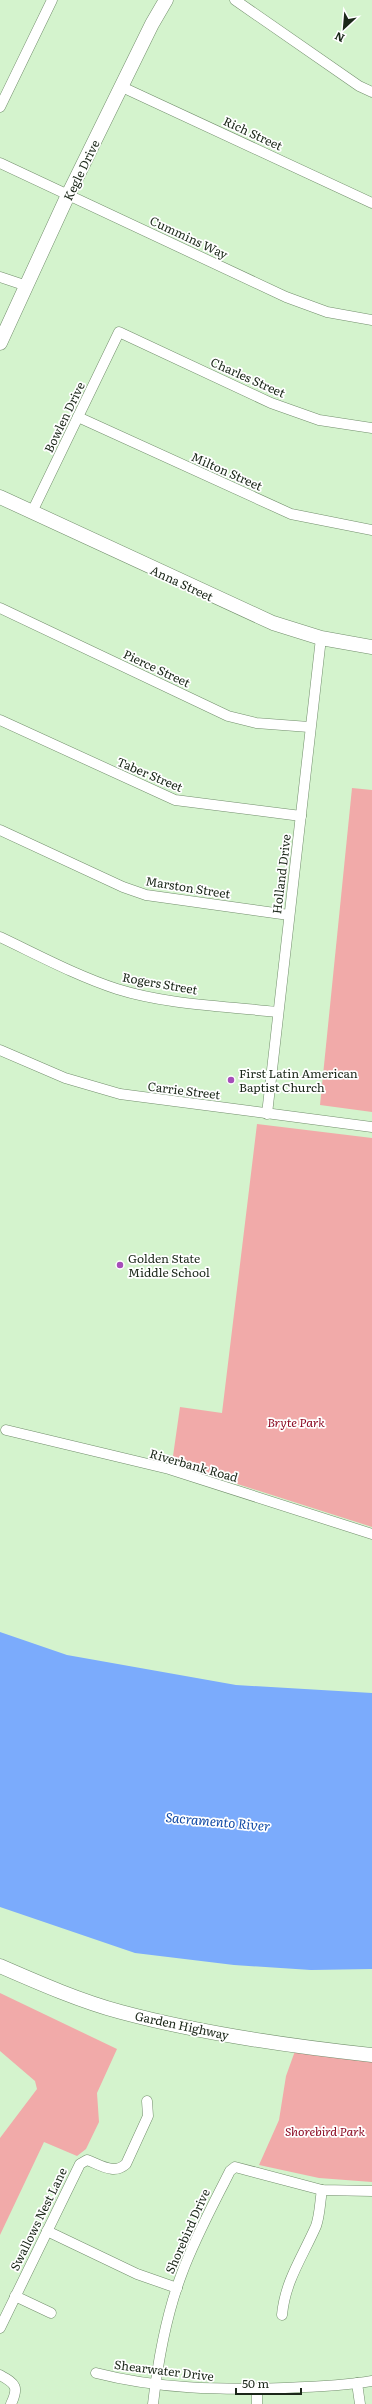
<svg xmlns="http://www.w3.org/2000/svg" width="372" height="2404" font-family="Literata,serif">
<style>
.green{fill:#f1aaa9}
.water{fill:#7babfc}
.lines{fill:none;stroke-linecap:round;stroke-linejoin:round}
.street-casing{stroke:#728e6c;stroke-width:11}
.secondary-casing{stroke:#728e6c;stroke-width:15}
.street{stroke:#fff;stroke-width:10}
.secondary{stroke:#fff;stroke-width:14}
.poi-dot{fill:#a64db9;stroke:#fff;stroke-width:1.5}
.labels{text-anchor:middle;dominant-baseline:central;stroke-width:3.5;stroke-linejoin:round;paint-order:stroke}
.street-label{font-size:12px;fill:#1b2719;stroke:#fff}
.poi-label{font-size:12px;fill:#1b2719;stroke:#fff;text-anchor:start}
.park-label{font-size:12px;font-style:italic;fill:#8c0b23;stroke:#fff}
.water-label{font-size:13px;font-style:italic;fill:#114aa5;stroke:#fff}
</style>
<rect width="100%" height="100%" fill="#d4f3cd"/>
<g class="green">
<polygon points="352,788 372,790 372,1112 320,1105"/>
<polygon points="257,1124 372,1138 372,1527 172,1463 180,1407 222,1413"/>
<polygon points="0,1993 117,2049 97,2093 99,2122 86,2149 77,2156 44,2142 0,2235 0,2138 37,2089 35,2081 0,2051"/>
<polygon points="295,2051 372,2061 372,2182 319,2178 259,2165 279,2120 286,2076"/>
</g>
<polygon class="water" points="0,1632 67,1655 236,1685 372,1693 372,1969 311,1970 234,1965 135,1953 0,1907"/>
<g class="lines">
<defs>
<g id="street">
<polyline points="235,0 359,86 372,92"/>
<polyline points="122,87 372,203"/>
<polyline points="0,107 52,0"/>
<polyline points="0,163 286,297 327,312 372,320"/>
<polyline points="0,277 27,286"/>
<polyline points="78,417 291,514 372,530"/>
<polyline points="32,512 119,332 271,403 319,420 372,428"/>
<polyline points="0,608 228,716 256,723 309,727"/>
<polyline points="0,720 175,800 301,816"/>
<polyline points="0,830 123,887 146,895 289,915"/>
<path d="M 0,937 C 38,955 77,976 117,989 C 168,1005 225,1006 277,1012"/>
<polyline points="0,1050 65,1078 120,1094 372,1127"/>
<polyline points="267,1114 321,638"/>
<polyline points="6,1430 169,1469 372,1534"/>
<polyline points="47,2231 137,2274 177,2288"/>
<polyline points="15,2296 51,2313"/>
<path d="M 282,2315 C 285,2281 303,2256 316,2226 C 320,2215 320,2201 322,2190"/>
<path d="M 0,2328 L 80,2164 L 87,2160 C 101,2165 114,2175 126,2164 L 148,2116 L 147,2101"/>
<path d="M 96,2373 C 158,2389 220,2390 284,2388 C 313,2387 343,2386 372,2381"/>
<path d="M 0,2375 C 16,2384 19,2387 11,2404"/>
<polyline points="357,2383 360,2404"/>
<polyline points="257,2389 257,2404"/>
<path d="M 153,2404 C 158,2360 166,2315 182,2273 C 195,2238 213,2205 230,2171 L 235,2167 L 322,2190 L 372,2191"/>
</g>
<g id="secondary">
<polyline points="0,343 68,195 152,24 166,0"/>
<polyline points="0,497 273,623 321,638 372,647"/>
<path d="M 0,1966 C 39,1983 80,2001 121,2012 C 203,2034 288,2046 372,2055"/>
</g>
</defs>
<use href="#street" class="street-casing"/>
<use href="#secondary" class="secondary-casing"/>
<use href="#street" class="street"/>
<use href="#secondary" class="secondary"/>
</g>
<g class="poi-dot">
<circle cx="231" cy="1080" r="4"/>
<circle cx="120" cy="1265" r="4"/>
</g>
<g class="labels">
<g class="street-label">
<text transform="translate(253 133) rotate(25)">Rich Street</text>
<text transform="translate(81 170) rotate(-64)">Kegle Drive</text>
<text transform="translate(189 237) rotate(25)">Cummins Way</text>
<text transform="translate(248 377) rotate(24)">Charles Street</text>
<text transform="translate(64 417) rotate(-64)">Bowlen Drive</text>
<text transform="translate(227 471) rotate(24)">Milton Street</text>
<text transform="translate(182 583) rotate(25)">Anna Street</text>
<text transform="translate(157 668) rotate(25)">Pierce Street</text>
<text transform="translate(150 774) rotate(23)">Taber Street</text>
<text transform="translate(281 874) rotate(-83)">Holland Drive</text>
<text transform="translate(188 887) rotate(9)">Marston Street</text>
<text transform="translate(160 983) rotate(10)">Rogers Street</text>
<text transform="translate(184 1090) rotate(7)">Carrie Street</text>
<text transform="translate(194 1465) rotate(16)">Riverbank Road</text>
<text transform="translate(182 2025) rotate(12)">Garden Highway</text>
<text transform="translate(38 2219) rotate(-64)">Swallows Nest Lane</text>
<text transform="translate(187 2231) rotate(-66)">Shorebird Drive</text>
<text transform="translate(164 2370) rotate(7)">Shearwater Drive</text>
</g>
<g class="poi-label">
<text x="239" y="1073">First Latin American<tspan x="239" dy="14">Baptist Church</tspan></text>
<text x="128" y="1258">Golden State<tspan x="128" dy="14">Middle School</tspan></text>
</g>
<g class="park-label">
<text x="296" y="1422">Bryte Park</text>
<text x="325" y="2131">Shorebird Park</text>
</g>
<g class="water-label">
<text transform="translate(218 1821) rotate(5)">Sacramento River</text>
</g>
</g>
<g transform="translate(344 28) rotate(206)" stroke="#ffffff" stroke-width="3" paint-order="stroke">
<path d="M0-3L7 15L0 10L-7 15Z" fill="#1b2719"/>
<text y="-6" font-size="11" font-weight="bold" text-anchor="middle" fill="#1b2719">N</text>
</g>
<path d="M236 2388v6h65v-6" fill="none" stroke="#1b2719" stroke-width="2"/>
<text x="242" y="2388" font-size="12" fill="#1b2719" stroke="#ffffff" stroke-width="3" paint-order="stroke">50 m</text>
</svg>
